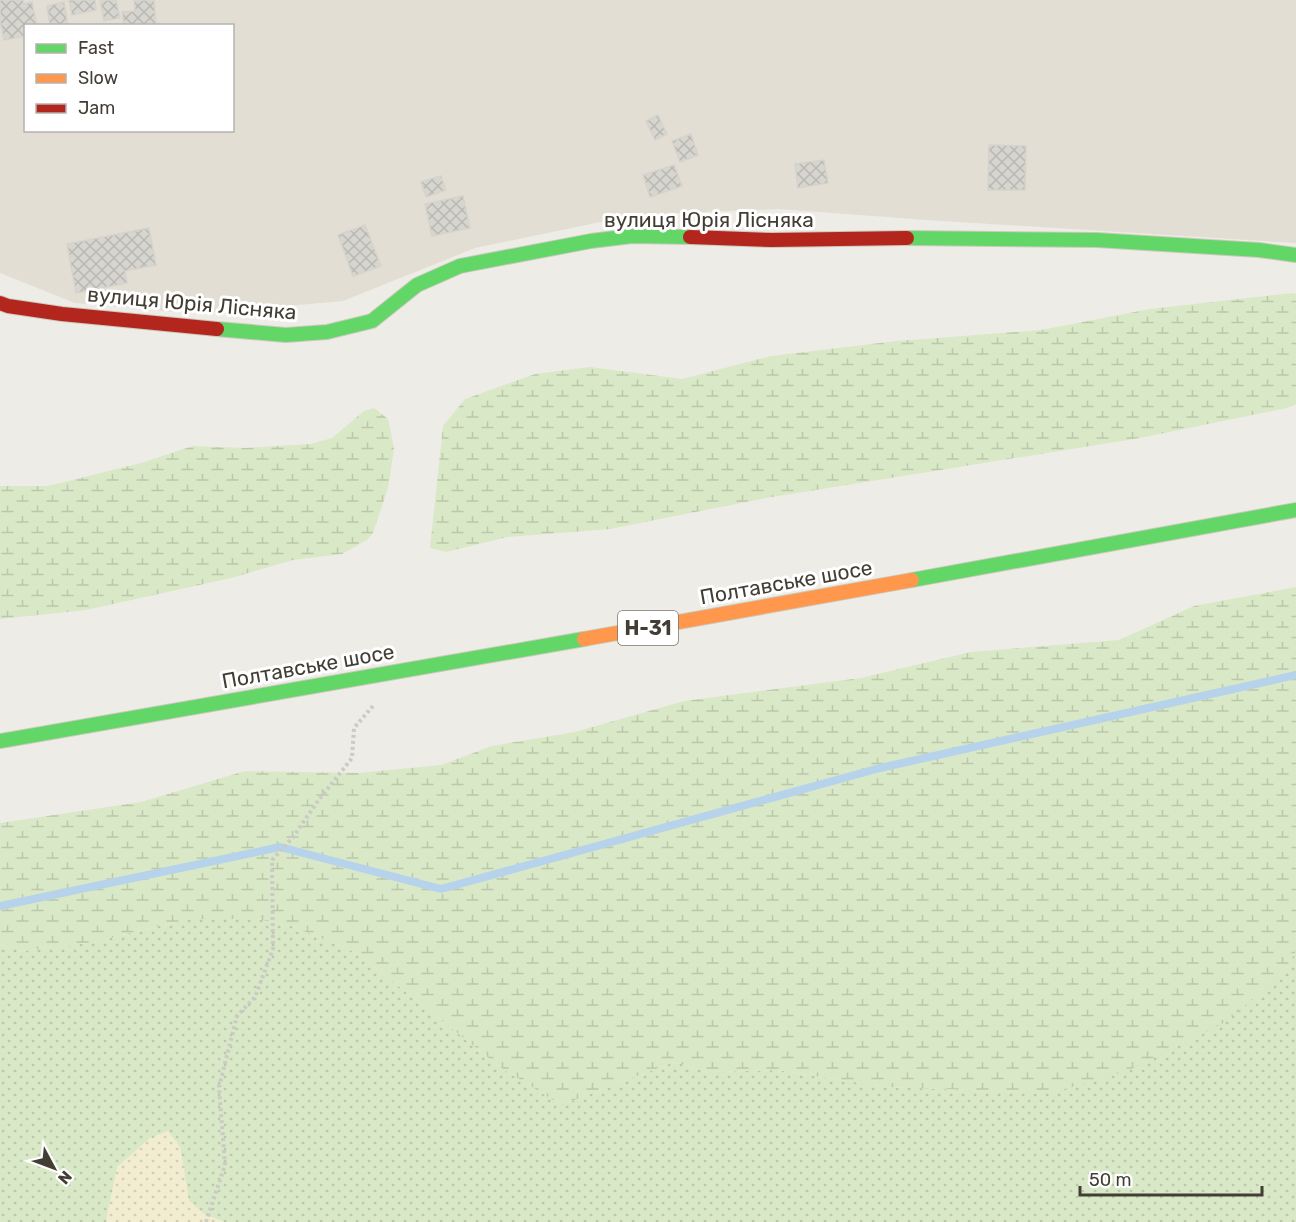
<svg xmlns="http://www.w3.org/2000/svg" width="1296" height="1222" font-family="Rubik,sans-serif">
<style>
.residential{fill:#e2ded3;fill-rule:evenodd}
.grass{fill:url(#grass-dots)}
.wetland{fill:url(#wetland-marsh)}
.sand{fill:url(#sand-dots)}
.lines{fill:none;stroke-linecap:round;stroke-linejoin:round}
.stream{stroke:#b7d3ec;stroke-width:8}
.building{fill:url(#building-cross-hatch);stroke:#d6d3cc;stroke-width:1.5}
.fast-casing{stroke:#cdc9bd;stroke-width:16}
.slow-casing{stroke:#cdc9bd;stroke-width:16}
.jam-casing{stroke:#cdc9bd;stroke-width:16}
.path{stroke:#cccac5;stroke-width:4;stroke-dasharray:3 3;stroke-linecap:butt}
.fast{stroke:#63d668;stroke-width:14}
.slow{stroke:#ff974d;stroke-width:14}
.jam{stroke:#b3261e;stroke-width:14}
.labels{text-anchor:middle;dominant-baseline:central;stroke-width:6;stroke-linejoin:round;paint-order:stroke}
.shield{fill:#fff;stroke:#7b7870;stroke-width:1.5}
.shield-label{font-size:20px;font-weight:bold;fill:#433e33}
.street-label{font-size:21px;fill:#433e33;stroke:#fff}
</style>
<defs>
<pattern id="grass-dots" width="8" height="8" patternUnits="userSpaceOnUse" patternTransform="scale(1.5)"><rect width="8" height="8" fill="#d9e8c6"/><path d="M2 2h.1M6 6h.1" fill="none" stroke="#bbc8ab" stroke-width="1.8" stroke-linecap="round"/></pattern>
<pattern id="wetland-marsh" width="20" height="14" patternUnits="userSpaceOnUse" patternTransform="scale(1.5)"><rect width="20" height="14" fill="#d9e8c6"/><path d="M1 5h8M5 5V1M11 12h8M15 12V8" fill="none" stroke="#bbc8ab"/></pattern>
<pattern id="sand-dots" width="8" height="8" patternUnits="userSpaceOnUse" patternTransform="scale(1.5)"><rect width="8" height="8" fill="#f2edd0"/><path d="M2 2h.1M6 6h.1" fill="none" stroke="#d1ccb3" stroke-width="1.8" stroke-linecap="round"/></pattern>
<pattern id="building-cross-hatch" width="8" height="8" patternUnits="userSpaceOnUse" patternTransform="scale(1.5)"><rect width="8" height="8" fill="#d7d5cf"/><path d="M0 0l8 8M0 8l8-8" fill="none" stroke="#bab8b2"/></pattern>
</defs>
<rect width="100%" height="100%" fill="#eeece6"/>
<path class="residential" d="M 0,0 L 1296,0 L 1296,243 L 927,220 L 778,209 L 634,215 L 475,248 L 343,301 L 199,314 L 75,303 L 0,273 ZM 26,26 L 232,26 L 232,130 L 26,130 Z"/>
<polygon class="grass" points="188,919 257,919 291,926 357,953 500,1067 561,1105 674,1062 709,1072 777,1070 886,1087 1028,1092 1281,977 1296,951 1296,1222 224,1222 204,1214 189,1201 180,1147 117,1167 106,1222 0,1222 0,944 22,951 89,943"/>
<g class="wetland">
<polygon points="1292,293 1296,294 1296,404 1287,408 1140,438 766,498 610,529 507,537 446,552 430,548 443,426 465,399 535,374 590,367 682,379 771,356 897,341 1041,330 1150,309"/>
<polygon points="374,408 388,419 394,449 388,488 373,533 367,540 342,554 293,560 231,578 86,610 0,619 0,486 48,486 141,463 193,446 245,448 311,444 332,438 364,411"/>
<polygon points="1296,587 1296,951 1281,977 1222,1024 1127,1071 1062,1090 1028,1092 886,1087 777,1070 709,1072 674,1062 561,1105 500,1067 357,953 291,926 257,919 188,919 89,943 22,951 0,944 0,823 141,802 245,771 358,773 441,765 492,746 575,732 684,701 861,678 971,652 1119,640 1194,606"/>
</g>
<polygon class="sand" points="168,1131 180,1147 189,1201 204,1214 224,1222 106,1222 117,1167 150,1138"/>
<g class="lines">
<polyline class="stream" points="0,906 280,847 441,889 880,768 1296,675"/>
</g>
<g class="building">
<polygon points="0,0 23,0 24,4 32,2 37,26 26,26 26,36 4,40 0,21"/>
<polygon points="69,0 95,0 96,10 72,15"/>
<polygon points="100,0 116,0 120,18 104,21"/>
<polygon points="134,0 154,0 156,26 124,26 122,12 135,11"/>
<polygon points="64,2 68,26 50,26 47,6"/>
<polygon points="658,115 667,134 655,140 646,121"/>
<polygon points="691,134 698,155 680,162 672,141"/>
<polygon points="989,145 1026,146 1025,190 988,190"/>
<polygon points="824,160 828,183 798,188 795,164"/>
<polygon points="674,165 682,186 650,197 643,175"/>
<polygon points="441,176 446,190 426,197 421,182"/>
<polygon points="463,196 470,228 432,236 425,204"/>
<polygon points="365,225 381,266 353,276 338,235"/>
<polygon points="149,228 156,265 125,271 127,283 76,293 67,244"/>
</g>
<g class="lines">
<defs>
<g id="fast">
<polyline points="907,238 1097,240 1259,250 1296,255"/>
<polyline points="217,329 286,335 327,332 372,321 417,285 460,266 591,241 632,236 690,237"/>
<polyline points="912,580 1296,510"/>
<polyline points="0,741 584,639"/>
</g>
<polyline id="slow" points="584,639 912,580"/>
<g id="jam">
<polyline points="690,237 772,240 907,238"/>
<polyline points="0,303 8,306 62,314 217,329"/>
</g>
</defs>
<use href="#fast" class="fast-casing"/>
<use href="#slow" class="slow-casing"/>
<use href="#jam" class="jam-casing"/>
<polyline class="path" points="206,1222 225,1165 219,1087 237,1016 255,997 273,949 272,860 293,837 318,801 352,758 354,728 373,706"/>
<use href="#fast" class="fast"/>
<use href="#slow" class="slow"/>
<use href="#jam" class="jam"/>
</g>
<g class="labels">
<rect class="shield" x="618" y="611" width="60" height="34" rx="4.5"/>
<g class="shield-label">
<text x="648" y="628">Н-31</text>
</g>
<g class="street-label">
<text x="709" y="219">вулиця Юрія Лісняка</text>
<text transform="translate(192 303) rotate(5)">вулиця Юрія Лісняка</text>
<text transform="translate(786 582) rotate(-10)">Полтавське шосе</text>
<text transform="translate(308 666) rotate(-10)">Полтавське шосе</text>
</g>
</g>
<rect x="24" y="24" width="210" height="108" fill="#ffffff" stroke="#b4b2ad" stroke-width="1.5"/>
<rect x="36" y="44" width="30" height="9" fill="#63d668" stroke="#b4b2ad" stroke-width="1.5"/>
<text x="78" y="54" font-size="18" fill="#433e33">Fast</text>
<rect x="36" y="74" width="30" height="9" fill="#ff974d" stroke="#b4b2ad" stroke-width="1.5"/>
<text x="78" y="84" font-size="18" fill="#433e33">Slow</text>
<rect x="36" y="104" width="30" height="9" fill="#b3261e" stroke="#b4b2ad" stroke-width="1.5"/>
<text x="78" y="114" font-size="18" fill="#433e33">Jam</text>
<g transform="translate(54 1168) rotate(131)" stroke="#ffffff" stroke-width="4.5" paint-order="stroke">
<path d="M0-4.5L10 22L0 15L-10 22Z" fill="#433e33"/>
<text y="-9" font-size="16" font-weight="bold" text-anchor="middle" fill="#433e33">N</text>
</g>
<path d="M1080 1186v9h182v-9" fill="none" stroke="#433e33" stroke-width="3"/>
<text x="1089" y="1186" font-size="18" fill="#433e33" stroke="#ffffff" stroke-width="4.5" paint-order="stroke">50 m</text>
</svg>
